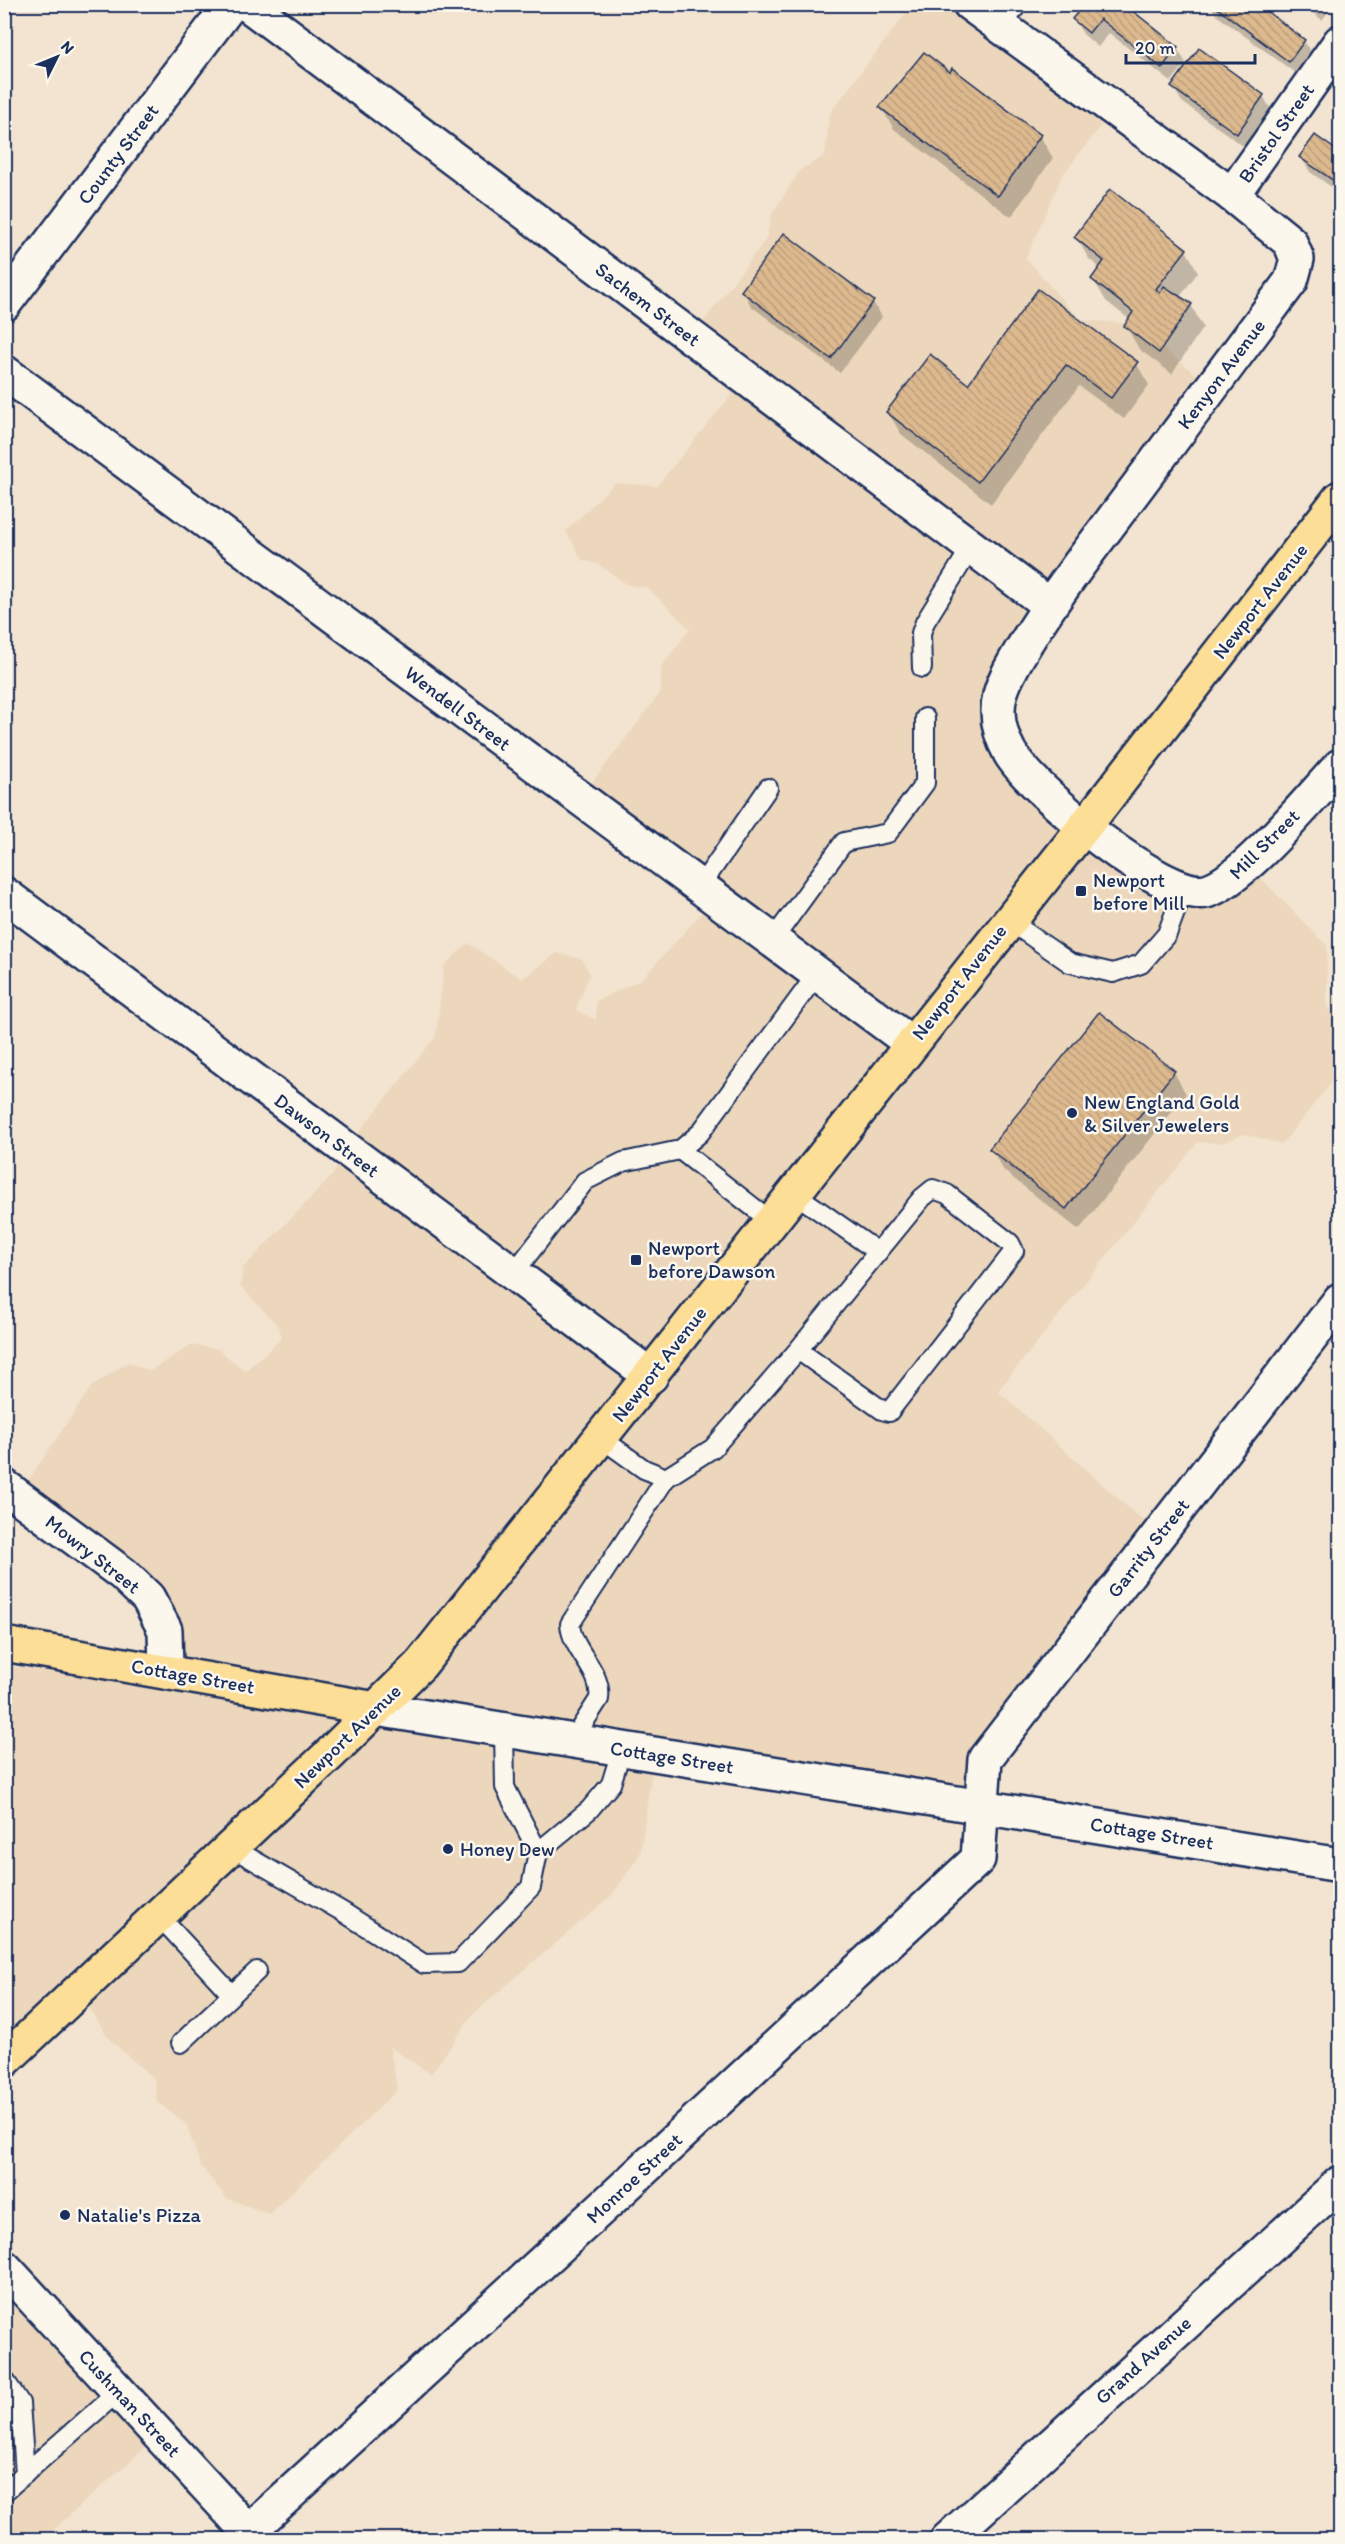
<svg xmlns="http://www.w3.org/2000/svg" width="1345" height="2544" font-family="Itim,sans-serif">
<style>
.built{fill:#ecd7bc}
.shadow{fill:#0003}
.building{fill:url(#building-back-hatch);stroke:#1b2f5e;stroke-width:1.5}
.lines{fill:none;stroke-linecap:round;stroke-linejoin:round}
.service-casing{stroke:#1b2f5e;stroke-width:22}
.minor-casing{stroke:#1b2f5e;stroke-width:38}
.secondary-casing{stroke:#1b2f5e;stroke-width:38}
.primary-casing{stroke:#1b2f5e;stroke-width:38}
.service{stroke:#fbf7ec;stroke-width:18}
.minor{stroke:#fbf7ec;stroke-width:33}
.secondary{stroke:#fbf7ec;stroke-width:33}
.primary{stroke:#fcde96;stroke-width:33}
.poi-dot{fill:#1b2f5e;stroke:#fbf7ec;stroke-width:2}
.labels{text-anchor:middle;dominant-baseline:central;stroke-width:5;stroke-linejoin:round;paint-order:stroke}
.street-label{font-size:20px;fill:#1b2f5e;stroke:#fbf7ec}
.poi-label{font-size:20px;fill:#1b2f5e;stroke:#fbf7ec;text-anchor:start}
</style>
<defs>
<pattern id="building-back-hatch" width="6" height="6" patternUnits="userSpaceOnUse" patternTransform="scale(1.5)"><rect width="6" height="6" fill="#ddb98e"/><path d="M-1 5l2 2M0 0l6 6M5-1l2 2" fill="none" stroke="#bd9f7d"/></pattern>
</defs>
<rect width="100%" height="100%" fill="#f2e4d0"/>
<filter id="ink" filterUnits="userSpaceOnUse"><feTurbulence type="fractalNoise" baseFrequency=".0167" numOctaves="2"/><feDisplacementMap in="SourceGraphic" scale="12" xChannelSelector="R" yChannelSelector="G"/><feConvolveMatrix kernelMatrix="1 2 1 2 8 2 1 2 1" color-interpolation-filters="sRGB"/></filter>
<g filter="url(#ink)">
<g class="built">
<polygon points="912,5 946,5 1097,115 1101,126 1062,176 1026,258 1080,320 1134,324 1211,387 1033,632 1000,723 1066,820 1197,888 1247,864 1327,946 1327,1007 1340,1025 1340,1075 1334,1079 1282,1144 1244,1134 1222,1143 1198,1142 998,1391 1151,1528 960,1802 652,1770 640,1854 612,1895 474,2013 431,2074 390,2047 397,2090 269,2214 226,2198 201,2166 186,2124 157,2102 154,2079 110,2040 81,1994 5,2062 4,1665 155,1687 162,1630 15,1500 92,1386 128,1362 150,1371 191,1345 218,1349 245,1371 282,1338 279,1327 240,1286 243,1268 333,1175 347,1147 436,1036 444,966 468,943 522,979 557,953 582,959 590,974 576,1010 596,1020 596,1001 642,979 707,907 578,801 661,692 661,667 690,629 648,588 628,585 598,564 582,560 566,531 615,483 657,486 732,394 685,346 766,239 772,214 800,170 825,156 830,113"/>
<polygon points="4,2275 147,2446 43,2539 5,2539"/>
</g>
<g class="shadow">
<polygon points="1075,4 1121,4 1177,48 1186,63 1171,82 1109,33 1098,47 1083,34 1074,19 1080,11"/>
<polygon points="1172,4 1187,4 1182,11"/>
<polygon points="1210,4 1255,4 1304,41 1313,56 1298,75 1216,15"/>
<polygon points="1302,4 1340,4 1340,10 1339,13 1332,7 1322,20"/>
<polygon points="1199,50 1263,96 1272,111 1246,148 1182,102 1173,87"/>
<polygon points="881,107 1040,136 1053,158 1011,217 894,129"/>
<polygon points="1340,111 1340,124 1337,117"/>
<polygon points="1315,137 1340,155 1340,193 1310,172 1301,157"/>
<polygon points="1076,237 1186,250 1198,272 1179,298 1191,305 1203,327 1172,374 1139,349 1126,326 1130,320 1106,301 1093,279 1100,268 1089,259"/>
<polygon points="743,291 873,302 882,317 840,373 751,306"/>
<polygon points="1039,291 1136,363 1149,385 1124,419 1079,386 991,504 901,434 888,412 968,386"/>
<polygon points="1174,1072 1186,1094 1079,1230 1004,1171 991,1149"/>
</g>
<g class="building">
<polygon points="1081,4 1124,4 1178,47 1162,68 1100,19 1089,33 1072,19 1083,6"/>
<polygon points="1212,4 1257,4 1305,40 1289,62"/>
<polygon points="1199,48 1264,95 1237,134 1171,87"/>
<polygon points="924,52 950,72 952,68 1041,135 998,196 879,107"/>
<polygon points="1315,135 1340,153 1340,185 1299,157"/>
<polygon points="1110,189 1187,249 1156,289 1160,293 1164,286 1192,304 1159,353 1124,326 1133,312 1091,279 1104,261 1074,237"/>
<polygon points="784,233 874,301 831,359 741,291"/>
<polygon points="1038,289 1138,362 1111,398 1066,365 978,482 886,412 930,354 968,384"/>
<polygon points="1099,1012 1175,1071 1066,1209 989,1149"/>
</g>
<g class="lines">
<defs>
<g id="service">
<polyline points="1001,27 1018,4"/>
<polyline points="922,668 921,633 925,622 972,546"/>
<polyline points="700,887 768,788"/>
<polyline points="1008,920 1070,963 1113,973 1141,964 1167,934 1183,891"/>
<polyline points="772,941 844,842 888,833 925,783 925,718"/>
<polyline points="680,1150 772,1222"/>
<polyline points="794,1193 878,1252"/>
<polyline points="513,1274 585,1181 623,1162 680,1150 700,1133 817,974"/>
<polyline points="601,1438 644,1469 666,1478"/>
<path d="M 572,1741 L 599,1699 C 603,1671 572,1652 570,1624 L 666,1478 L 713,1448 L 798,1350 L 882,1410 L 889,1412 L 1014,1251 L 1010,1243 L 947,1194 L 933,1189 L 922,1198 L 798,1350"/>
<polyline points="231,1847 343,1912 424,1964 458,1963 531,1887 538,1852 505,1787 504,1729"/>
<polyline points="538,1852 589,1810 611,1784 622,1748"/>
<polyline points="159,1916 232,1995"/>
<polyline points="181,2043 257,1971"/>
<polyline points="4,2379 20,2403 25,2474"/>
<polyline points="4,2492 119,2391"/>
</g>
<g id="minor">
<polyline points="247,4 1049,605"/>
<path d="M 970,4 L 1232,195 L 1290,242 L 1297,259 L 1291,281 C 1228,365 1165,450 1102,534 C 1075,569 1050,604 1027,641 C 1017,658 1005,676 1000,695 C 995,715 1000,735 1010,753 C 1032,790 1163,900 1206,891 C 1241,883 1313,795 1340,766"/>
<polyline points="1232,195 1340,42"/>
<polyline points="4,304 231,4"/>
<polyline points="4,372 911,1043"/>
<polyline points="4,894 651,1376"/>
<polyline points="4,1486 123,1574 148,1598 165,1630 166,1671"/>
<polyline points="4,2267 256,2540"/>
<polyline points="249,2531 619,2192 978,1859 985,1759 1340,1300"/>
<polyline points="947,2540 1340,2183"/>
</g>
<polyline id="secondary" points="376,1709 1340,1865"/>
<g id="primary">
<polyline points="4,1644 376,1709"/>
<polyline points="4,2061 330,1754 421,1664 1085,826 1340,498"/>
</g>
</defs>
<use href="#service" class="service-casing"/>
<use href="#minor" class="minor-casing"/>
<use href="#secondary" class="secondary-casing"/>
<use href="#primary" class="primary-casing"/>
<use href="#service" class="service"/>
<use href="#minor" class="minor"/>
<use href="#secondary" class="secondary"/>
<use href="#primary" class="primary"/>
</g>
</g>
<g class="poi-dot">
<rect x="1075" y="885" width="12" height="12" rx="3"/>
<circle cx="1072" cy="1113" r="6"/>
<rect x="630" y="1254" width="12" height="12" rx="3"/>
<circle cx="448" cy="1849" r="6"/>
<circle cx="65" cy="2215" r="6"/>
</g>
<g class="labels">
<g class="street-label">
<text transform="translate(1276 133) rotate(-55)">Bristol Street</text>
<text transform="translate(118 154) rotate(-53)">County Street</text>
<text transform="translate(648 304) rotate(37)">Sachem Street</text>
<text transform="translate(1221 374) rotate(-53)">Kenyon Avenue</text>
<text transform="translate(1260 601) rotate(-52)">Newport Avenue</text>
<text transform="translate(458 708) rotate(37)">Wendell Street</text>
<text transform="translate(1264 844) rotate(-45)">Mill Street</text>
<text transform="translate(959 982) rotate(-52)">Newport Avenue</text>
<text transform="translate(327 1135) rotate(37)">Dawson Street</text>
<text transform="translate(659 1364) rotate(-52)">Newport Avenue</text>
<text transform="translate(1148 1548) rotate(-52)">Garrity Street</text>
<text transform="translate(93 1554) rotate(38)">Mowry Street</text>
<text transform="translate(193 1676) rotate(10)">Cottage Street</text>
<text transform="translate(347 1736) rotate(-44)">Newport Avenue</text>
<text transform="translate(672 1757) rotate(9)">Cottage Street</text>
<text transform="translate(1152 1833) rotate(9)">Cottage Street</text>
<text transform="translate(634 2178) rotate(-43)">Monroe Street</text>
<text transform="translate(1143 2360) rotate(-42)">Grand Avenue</text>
<text transform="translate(130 2403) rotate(47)">Cushman Street</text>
</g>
<g class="poi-label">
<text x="1093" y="880">Newport<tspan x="1093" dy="23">before Mill</tspan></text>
<text x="1084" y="1102">New England Gold<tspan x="1084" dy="23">&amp; Silver Jewelers</tspan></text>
<text x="648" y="1248">Newport<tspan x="648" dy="23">before Dawson</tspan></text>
<text x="460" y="1849">Honey Dew</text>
<text x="77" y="2215">Natalie's Pizza</text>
</g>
</g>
<rect width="1345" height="2544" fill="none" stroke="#fbf7ec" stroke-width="24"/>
<rect x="12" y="12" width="1321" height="2520" fill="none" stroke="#1b2f5e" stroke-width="2" filter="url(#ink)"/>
<g transform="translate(57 57) rotate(47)" stroke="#fbf7ec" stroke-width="4.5" paint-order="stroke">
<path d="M0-4.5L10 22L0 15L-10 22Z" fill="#1b2f5e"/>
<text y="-9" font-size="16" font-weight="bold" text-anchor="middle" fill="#1b2f5e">N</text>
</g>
<path d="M1126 54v9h129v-9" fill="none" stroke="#1b2f5e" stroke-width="3"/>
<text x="1135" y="54" font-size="18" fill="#1b2f5e" stroke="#fbf7ec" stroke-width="4.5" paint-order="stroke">20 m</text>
</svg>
